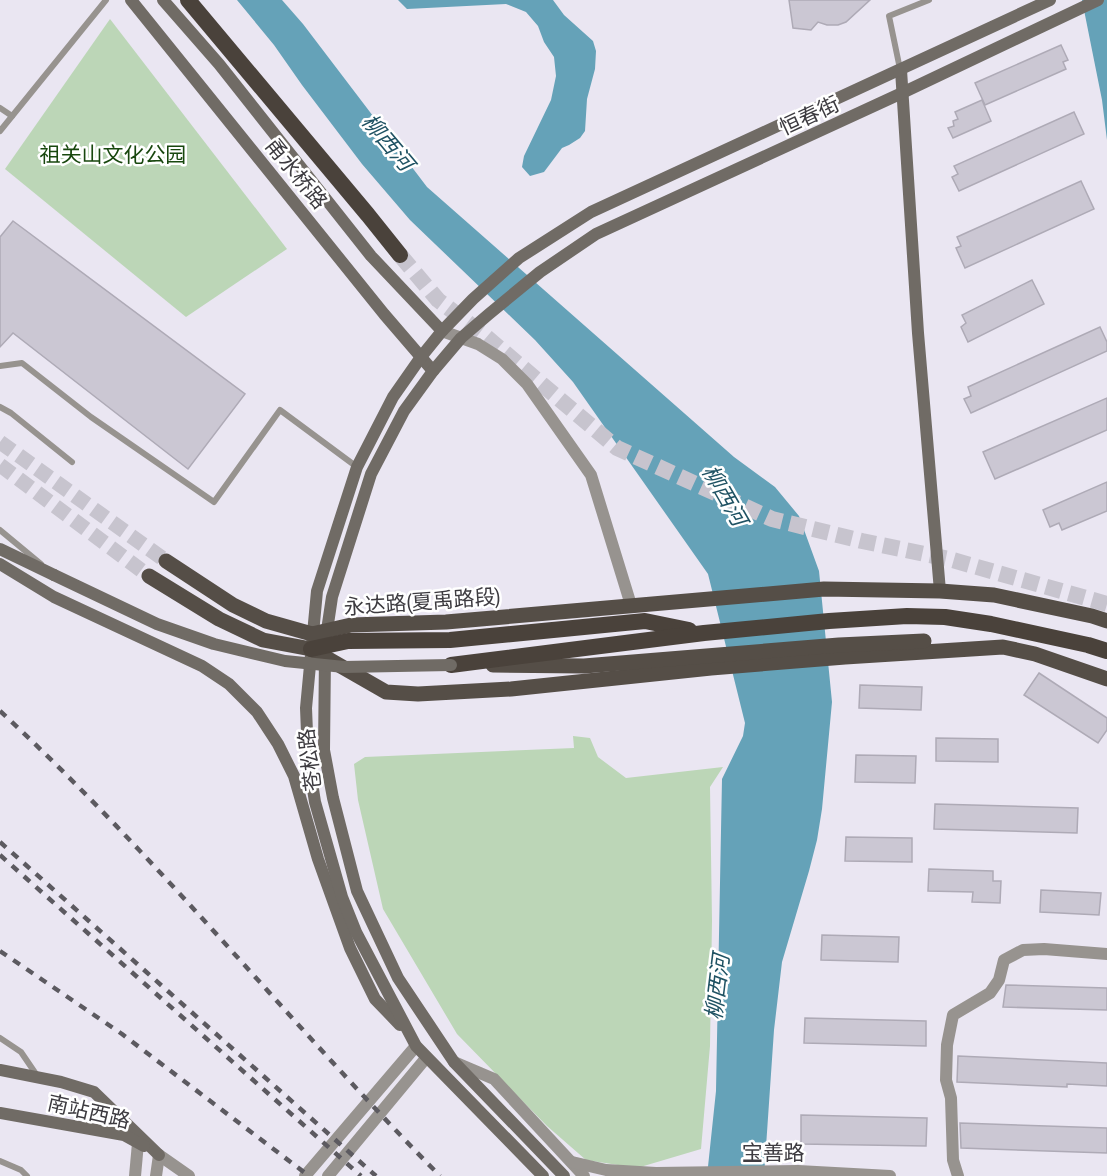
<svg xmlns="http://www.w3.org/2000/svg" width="1107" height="1176" font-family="'Asap Condensed','Noto Sans SC',sans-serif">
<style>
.green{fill:#bcd6b7}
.water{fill:#65a2b8}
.building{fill:#cbc7d3;stroke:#aeaab6;stroke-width:1.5}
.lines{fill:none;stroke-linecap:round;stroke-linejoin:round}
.primary-tunnel{stroke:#c7c4ce;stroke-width:15;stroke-dasharray:15 8;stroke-linecap:butt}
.trunk-tunnel{stroke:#c7c4ce;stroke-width:16;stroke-dasharray:16 8;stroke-linecap:butt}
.service{stroke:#97938f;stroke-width:6}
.minor{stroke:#97938f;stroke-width:12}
.tertiary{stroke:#97938f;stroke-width:12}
.secondary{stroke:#706b65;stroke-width:12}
.primary{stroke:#554e47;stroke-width:15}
.trunk{stroke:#4a423b;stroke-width:16}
.rail{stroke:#5c5a60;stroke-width:4.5;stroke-dasharray:8 8;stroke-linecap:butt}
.secondary-bridge{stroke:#706b65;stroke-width:12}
.labels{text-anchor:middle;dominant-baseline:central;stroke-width:5;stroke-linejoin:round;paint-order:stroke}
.street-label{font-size:21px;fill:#3d3b40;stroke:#fff}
.park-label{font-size:21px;fill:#18470e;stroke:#fff}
.water-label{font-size:22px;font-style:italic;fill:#1f5263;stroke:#fff}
</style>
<rect width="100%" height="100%" fill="#eae6f2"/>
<g class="green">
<polygon points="110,19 287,249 186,317 5,169"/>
<polygon points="573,736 590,738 598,757 626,778 723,767 710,787 712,921 710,1046 701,1149 637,1168 586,1160 547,1126 457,1034 383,909 358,800 354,764 365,757 574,748"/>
</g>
<g class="water">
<polygon points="237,0 282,0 303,24 427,187 734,457 775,487 799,516 819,571 832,702 822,809 817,840 809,871 782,962 774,1030 764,1176 707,1176 716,1091 722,779 743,736 745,723 708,574 573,382 535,340 410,220 362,164 302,85 274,45"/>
<polygon points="398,0 553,0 564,15 593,41 596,51 595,69 587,99 585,131 580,138 569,145 562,148 544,172 530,176 522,167 524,156 551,100 556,76 554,57 544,42 538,26 526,12 506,4 407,9"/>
<polygon points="1082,0 1107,0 1107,140 1102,100"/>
</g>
<g class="building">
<polygon points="789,0 870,0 846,22 838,25 827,25 818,22 811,30 793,28"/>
<polygon points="1061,45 1068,60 1063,62 1066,69 985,105 975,83"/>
<polygon points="982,100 991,121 953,138 948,128 954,126 953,121 958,119 955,112"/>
<polygon points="1074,112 1084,134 959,191 952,177 958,174 954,166"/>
<polygon points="1081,181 1094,209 965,268 956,248 961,246 957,237"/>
<polygon points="13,221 245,394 188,469 13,333 0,347 0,237"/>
<polygon points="1032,280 1044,304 968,342 961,327 966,323 962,315"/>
<polygon points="1100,327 1107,342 1107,351 971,413 964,399 971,396 968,387"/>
<polygon points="1107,398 1107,430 995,479 983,452"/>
<polygon points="1107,482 1107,511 1062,530 1059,523 1050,527 1043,510"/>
<polygon points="1039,673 1107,718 1107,730 1098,743 1024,695"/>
<polygon points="860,685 922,687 921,710 859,708"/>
<polygon points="936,738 998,739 998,762 936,761"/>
<polygon points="856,755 916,756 915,783 855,782"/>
<polygon points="935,804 1078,808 1077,833 934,829"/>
<polygon points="846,837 912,838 912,862 845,861"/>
<polygon points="929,869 993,871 993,881 1001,881 1000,903 972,902 973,892 928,891"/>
<polygon points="1041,890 1101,893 1099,915 1040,912"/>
<polygon points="822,935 899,937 898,962 821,960"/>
<polygon points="1006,985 1107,988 1107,1010 1003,1007"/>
<polygon points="805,1018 926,1021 926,1046 804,1043"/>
<polygon points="958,1056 1107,1063 1107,1086 1067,1084 1067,1087 957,1082"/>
<polygon points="801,1115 927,1118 926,1146 801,1144"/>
<polygon points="960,1123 1107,1128 1107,1153 961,1148"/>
</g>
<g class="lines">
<g class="primary-tunnel">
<polyline points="0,442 166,561"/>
<polyline points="0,465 149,576"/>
</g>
<polyline class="trunk-tunnel" points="400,255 438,300 484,335 617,448 772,519 862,541 949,559 1107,604"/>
<g class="service">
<polyline points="900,69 889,16 929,0"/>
<polyline points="0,108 12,116"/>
<polyline points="0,131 106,0"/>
<polyline points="0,366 22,363 91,417 214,502 280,410 357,467"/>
<polyline points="0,407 11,413 72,462"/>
<polyline points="0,530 41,564"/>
<polyline points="0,1038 21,1052 38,1077"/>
<polyline points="0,1161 21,1170 27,1176"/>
</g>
<g class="minor">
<polyline points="454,1062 494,1079 584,1176"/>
<polyline points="159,1155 189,1176"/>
<polyline points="572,1162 606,1170 656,1173 650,1176"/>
<polyline points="656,1173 798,1171 890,1176"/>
<polyline points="958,1176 953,1160 951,1098 946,1080 947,1045 953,1015 990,993 999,980 1004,960 1023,950 1044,949 1107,954"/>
</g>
<g class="tertiary">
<polyline points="442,331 478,344 502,359 527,384 591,475 631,605"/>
<polyline points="135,1176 138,1143"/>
<polyline points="156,1176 159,1155"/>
<polyline points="305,1176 416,1046"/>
<polyline points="328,1176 426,1058"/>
</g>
<g class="secondary">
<polyline points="131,0 384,314 433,371"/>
<polyline points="163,0 219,64 371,256 442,331"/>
<polyline points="901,70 918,333 940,591"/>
<polyline points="0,549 54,575"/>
<polyline points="0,564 54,597 202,666 229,684 257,712 278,744 294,776 318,859 350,948 375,999 400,1025"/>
<polyline points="326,637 332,597 371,474 404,411 433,371 461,338 489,314 540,272 596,234 902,93 1098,0"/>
<polyline points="325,655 324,750 333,798 357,891 398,978 454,1062 564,1176"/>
<polyline points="0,1070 61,1082 94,1092 159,1155"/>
<polyline points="0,1113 124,1135 144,1146"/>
<polyline points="543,1176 416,1046 356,932 342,897 315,802 308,757 306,708 317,591 357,467 393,397 421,357 442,331 473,299 519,258 591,212 1050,0"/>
</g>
<g class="primary">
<polyline points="166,561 233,605 266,621 312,634 351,625 446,622 824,589 940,591 994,595 1092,616 1107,621"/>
<polyline points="149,576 219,619 263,640 311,649 386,692 418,694 511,689 711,668 845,657 1003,647 1035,654 1107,679"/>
<polyline points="493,665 584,666 839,645 924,641"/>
</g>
<g class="trunk">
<polyline points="188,0 368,215 400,255"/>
<polyline points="311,649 348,641 450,640 645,621 689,630"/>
<polyline points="451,665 704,633 829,621 907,616 945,617 991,624 1088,645 1107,651"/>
</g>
<g class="rail">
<path d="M 0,711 C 157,856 290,1024 440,1176"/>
<polyline points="0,842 376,1176"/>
<polyline points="0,855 361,1176"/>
<polyline points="0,951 122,1034 309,1176"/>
</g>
<polyline class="secondary-bridge" points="54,575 157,624 214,644 285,661 344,667 451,665"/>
</g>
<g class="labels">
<g class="street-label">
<text transform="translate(809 115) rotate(-25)">恒春街</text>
<text transform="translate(297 173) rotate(51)">甬水桥路</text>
<text transform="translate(422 601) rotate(-4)">永达路(夏禹路段)</text>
<text transform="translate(309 760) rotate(-97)">苍松路</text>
<text transform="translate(89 1111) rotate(13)">南站西路</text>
<text x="773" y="1152">宝善路</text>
</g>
<g class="park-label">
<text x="113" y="154">祖关山文化公园</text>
</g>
<g class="water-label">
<text transform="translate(388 142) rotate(50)">柳西河</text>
<text transform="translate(725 495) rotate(60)">柳西河</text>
<text transform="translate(717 987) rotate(-83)">柳西河</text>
</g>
</g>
</svg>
